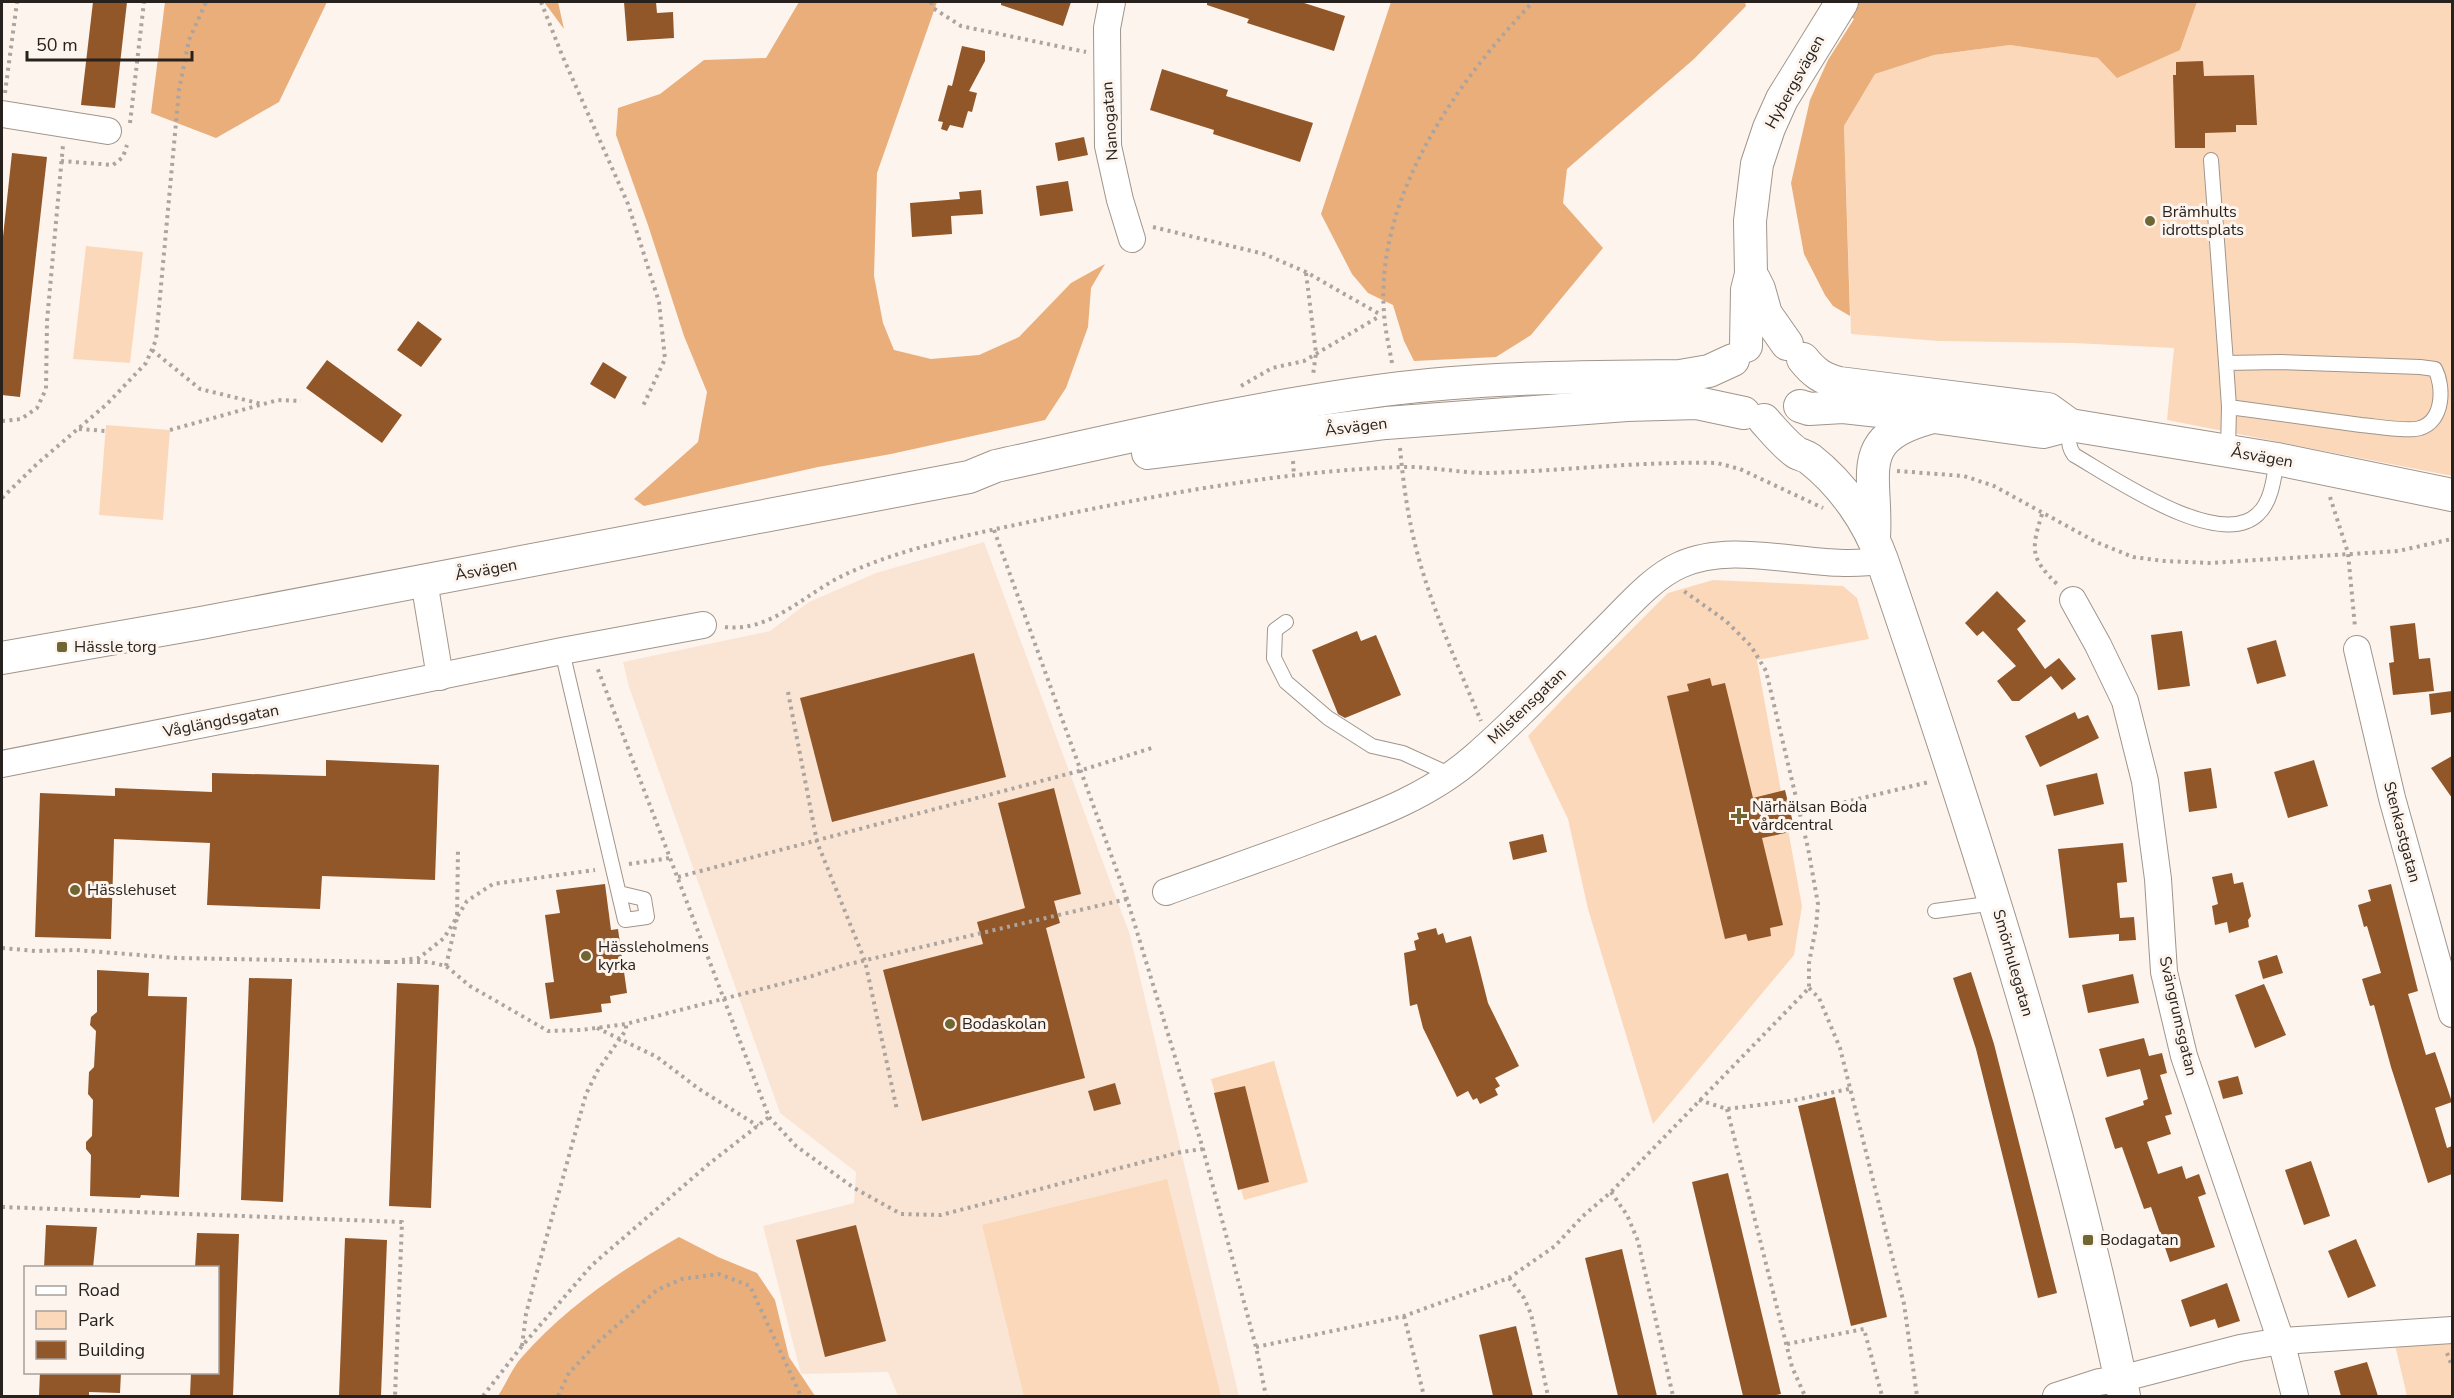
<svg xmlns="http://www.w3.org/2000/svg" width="2454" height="1398" font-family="'Nunito Sans',sans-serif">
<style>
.built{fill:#fae5d5}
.green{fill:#fcd8bb}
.forest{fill:#eaae7a}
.building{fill:#915729}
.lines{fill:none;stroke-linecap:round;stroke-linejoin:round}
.service-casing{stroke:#a1958a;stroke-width:16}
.minor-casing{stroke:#a1958a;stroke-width:28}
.tertiary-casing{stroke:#a1958a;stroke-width:34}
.path{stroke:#aca49f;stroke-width:4;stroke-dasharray:3 4.5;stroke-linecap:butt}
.service{stroke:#fff;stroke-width:14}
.minor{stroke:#fff;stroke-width:26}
.tertiary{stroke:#fff;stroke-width:32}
.poi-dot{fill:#6f6633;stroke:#fdf4ee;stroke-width:2}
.labels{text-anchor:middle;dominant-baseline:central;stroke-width:6;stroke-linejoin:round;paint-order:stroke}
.street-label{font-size:16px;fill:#27221e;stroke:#fdf4ee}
.poi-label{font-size:16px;fill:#27221e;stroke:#fdf4ee;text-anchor:start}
</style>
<rect width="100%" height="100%" fill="#fdf4ee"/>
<polygon class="built" points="984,542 1130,935 1239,1396 898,1396 888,1372 801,1374 763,1226 854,1203 856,1172 780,1113 629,687 623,662 770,631 809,602 876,573"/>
<g class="green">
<polygon points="2197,2 2452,2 2452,476 2167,420 2174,348 2073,343 1938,341 1851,334 1844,126 1875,74 1934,55 2010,45 2098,58 2180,50"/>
<polygon points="86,246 143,252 130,363 73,359"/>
<polygon points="106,425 170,430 163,520 99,515"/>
<polygon points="1713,580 1843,586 1857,598 1869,639 1757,660 1802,906 1794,955 1653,1124 1588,909 1568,819 1528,736 1572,689 1668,593"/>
<polygon points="1274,1061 1308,1182 1244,1200 1211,1079"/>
<polygon points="1167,1179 1221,1396 1024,1396 982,1225"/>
<polygon points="2452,1344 2452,1396 2407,1396 2395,1345"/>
</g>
<g class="forest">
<polygon points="165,2 327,2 279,102 216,138 151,113"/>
<polygon points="544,2 558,2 564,29"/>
<polygon points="799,2 937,2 877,173 874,276 883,323 894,350 931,359 979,355 1019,337 1071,283 1105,264 1091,288 1088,327 1066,388 1045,420 891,454 818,467 644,506 634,499 698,442 707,392 684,336 648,225 616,135 618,108 660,94 704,60 766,58"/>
<polygon points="1391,2 1745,2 1746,6 1694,59 1567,169 1563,203 1603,248 1531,335 1496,357 1414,361 1404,341 1393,305 1368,293 1352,274 1321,214"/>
<polygon points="1830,2 2197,2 2180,50 2117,78 2098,58 2010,45 1934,55 1875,74 1844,126 1850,316 1833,306 1825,295 1804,254 1791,183 1810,100 1828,60 1854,19"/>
<path d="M 679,1237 L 718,1257 L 757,1273 L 775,1300 L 789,1357 L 815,1396 L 498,1396 C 506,1384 512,1368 522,1357 C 566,1307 621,1270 679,1237 Z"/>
</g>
<g class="building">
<polygon points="93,2 127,2 115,108 81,105"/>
<polygon points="624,2 656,2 657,13 673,12 674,38 627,41"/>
<polygon points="1001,2 1071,2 1063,26 1001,5"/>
<polygon points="1207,2 1301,2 1345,16 1334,51 1247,23 1249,19 1207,5"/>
<polygon points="962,46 985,51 985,61 969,91 977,93 972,112 968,111 963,128 950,125 947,131 941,129 943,122 938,121 948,85 952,86"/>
<polygon points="2203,61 2204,76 2254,75 2257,125 2236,125 2236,132 2205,133 2205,148 2175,148 2173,75 2176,75 2176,62"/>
<polygon points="1162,69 1228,90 1226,96 1313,123 1300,162 1213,134 1214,130 1150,110"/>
<polygon points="1084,137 1088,155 1058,161 1055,143"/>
<polygon points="12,153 47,157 20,397 2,395 2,246"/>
<polygon points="1068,181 1073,211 1040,216 1036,186"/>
<polygon points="981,190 983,214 951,216 952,234 912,237 910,203 960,199 959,192"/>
<polygon points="418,321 442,339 421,367 397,350"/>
<polygon points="327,360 402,415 382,443 306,388"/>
<polygon points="603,362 627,377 615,399 590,384"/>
<polygon points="1997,591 2026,621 2017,629 2045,669 2059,658 2076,679 2062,690 2051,676 2019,701 2012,701 1997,681 2016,666 1983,631 1977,636 1965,623"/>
<polygon points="2415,623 2419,659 2430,658 2434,691 2393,695 2389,663 2394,662 2390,626"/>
<polygon points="1357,631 1361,641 1376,635 1401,695 1345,718 1338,714 1312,650"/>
<polygon points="2182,631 2190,686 2158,690 2151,635"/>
<polygon points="2276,640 2286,676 2257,684 2247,648"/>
<polygon points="974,653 1006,777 832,822 800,698"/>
<polygon points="1710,678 1712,686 1725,683 1753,798 1785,790 1795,831 1762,838 1783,925 1770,928 1771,936 1748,941 1746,934 1725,939 1667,696 1689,691 1687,684"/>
<polygon points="2452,691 2452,712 2431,715 2429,694"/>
<polygon points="2075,712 2078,719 2088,715 2099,738 2040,767 2025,736"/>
<polygon points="2452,756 2452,798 2431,768"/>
<polygon points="326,760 439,765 435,880 322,876 320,909 207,905 210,843 114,839 111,939 35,937 40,793 115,796 115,788 212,792 212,773 326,776"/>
<polygon points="2314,760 2328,806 2288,818 2274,772"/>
<polygon points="2211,768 2217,808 2189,812 2184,772"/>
<polygon points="2097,773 2104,804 2054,816 2046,785"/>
<polygon points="1054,788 1081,894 1054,901 1060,923 1046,928 1085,1078 922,1121 883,970 983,944 977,922 1025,908 998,803"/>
<polygon points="1543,834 1547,852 1513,860 1509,842"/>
<polygon points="2123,843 2127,882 2117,883 2120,918 2134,917 2136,940 2119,941 2119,934 2069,938 2058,849"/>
<polygon points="2232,873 2234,884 2243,882 2251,916 2248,920 2249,927 2229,933 2227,922 2215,925 2212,906 2218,904 2212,877"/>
<polygon points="605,884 611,930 618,929 627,993 610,996 611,1003 601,1004 602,1012 550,1019 545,983 554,982 545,915 560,913 556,890"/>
<polygon points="2391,884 2418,991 2408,994 2426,1055 2435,1052 2452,1102 2435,1108 2447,1148 2452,1146 2452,1174 2428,1183 2391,1067 2374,1005 2370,1006 2362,979 2381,973 2367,926 2364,927 2358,905 2371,901 2368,890"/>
<polygon points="1436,928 1438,935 1443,933 1446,943 1471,936 1488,1003 1519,1066 1495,1078 1500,1086 1495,1089 1498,1095 1480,1104 1477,1098 1473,1100 1468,1091 1457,1097 1423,1028 1417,1004 1410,1006 1404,953 1416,950 1414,941 1419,939 1417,933"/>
<polygon points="2277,955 2283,973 2263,979 2258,961"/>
<polygon points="97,970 149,973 148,996 187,997 179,1197 141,1195 140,1198 90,1196 91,1155 86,1149 86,1142 92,1136 93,1100 88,1094 89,1072 94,1067 96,1031 90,1025 91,1017 97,1012"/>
<polygon points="1971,972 1994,1044 2057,1293 2038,1298 1976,1049 1953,978"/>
<polygon points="2133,974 2139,1003 2088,1013 2082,985"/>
<polygon points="249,978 292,979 283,1202 241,1200"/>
<polygon points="397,983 439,985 431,1208 389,1206"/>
<polygon points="2264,984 2286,1035 2255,1048 2235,995"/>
<polygon points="2144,1038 2149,1056 2162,1053 2167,1073 2160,1075 2172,1114 2165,1116 2171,1134 2147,1142 2158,1174 2182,1166 2186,1179 2199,1174 2206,1194 2198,1197 2215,1247 2170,1262 2151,1207 2144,1209 2122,1147 2115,1149 2105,1118 2144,1105 2143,1101 2148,1099 2140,1069 2107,1077 2099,1049"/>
<polygon points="2238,1076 2243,1094 2223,1099 2218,1081"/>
<polygon points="1115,1083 1121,1104 1094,1111 1088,1091"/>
<polygon points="1245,1086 1269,1182 1238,1190 1214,1093"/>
<polygon points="1835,1097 1887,1317 1851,1326 1798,1106"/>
<polygon points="2311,1161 2330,1216 2304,1225 2285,1170"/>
<polygon points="1728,1173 1781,1394 1771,1396 1743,1396 1692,1182"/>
<polygon points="46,1225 97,1227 93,1268 44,1268"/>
<polygon points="856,1225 886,1341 825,1357 796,1240"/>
<polygon points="197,1233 239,1234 233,1396 190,1396 191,1372 218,1372 218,1268 195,1268"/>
<polygon points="345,1238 387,1240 381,1396 339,1396"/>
<polygon points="2356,1239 2376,1286 2348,1298 2328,1251"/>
<polygon points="1622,1249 1657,1396 1618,1396 1585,1258"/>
<polygon points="2227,1283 2240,1321 2218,1328 2215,1319 2190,1327 2181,1300"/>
<polygon points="1516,1326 1533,1396 1493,1396 1479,1335"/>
<polygon points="2367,1362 2378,1396 2341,1396 2334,1371"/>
<polygon points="40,1372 121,1372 120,1393 89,1392 89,1396 39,1396"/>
</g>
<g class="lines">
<defs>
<g id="service">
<polyline points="2211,160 2226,363"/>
<path d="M 2070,425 C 2069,437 2067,445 2074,455 C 2111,476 2219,552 2258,514 C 2272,501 2274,477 2277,459"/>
<path d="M 2228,451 L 2229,407 C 2273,413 2317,419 2361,425 C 2375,426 2408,432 2420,428 C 2444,421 2444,386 2435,369 L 2420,367 L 2280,362 L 2226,363 L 2229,407"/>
<polyline points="1286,622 1275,630 1274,658 1286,682 1328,718 1372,746 1403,753 1451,775"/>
<polyline points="562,651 625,920 647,917 644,899 619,893"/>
<polyline points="1935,911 1995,903"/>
</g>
<g id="minor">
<polyline points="1112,2 1107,28 1108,146 1120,200 1132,239"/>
<polyline points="2,114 108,131"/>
<polyline points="424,581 440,677"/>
<polyline points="2073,600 2098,645 2125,701 2145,781 2158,879 2164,972 2184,1056 2281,1341 2295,1396"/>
<polyline points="2357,649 2392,798 2452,1014"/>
<polyline points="2,764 260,713 562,651 703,625"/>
<path d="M 1166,892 C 1218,873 1271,855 1323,835 C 1377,815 1431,795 1475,756 C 1522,715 1564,670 1608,626 C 1629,605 1653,577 1680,565 C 1739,538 1819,573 1882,560"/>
<polyline points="2056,1396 2099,1382 2120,1379 2240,1348 2281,1341 2452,1330"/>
</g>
<g id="tertiary">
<polyline points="1754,279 1759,289 1766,314 1787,344"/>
<polyline points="1746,346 1747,290 1751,274 1750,221 1757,164 1769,128 1782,99 1842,2"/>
<path d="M 1803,359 C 1814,373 1823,379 1839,383 L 2048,409 L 2070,425"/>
<polyline points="1800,406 1809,409 1843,407 1934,417 2043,432 2070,425 2277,459 2452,495"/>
<path d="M 1764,420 C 1774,431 1785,445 1797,453 C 1801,455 1806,456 1810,459 C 1843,485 1868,521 1882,560 C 1976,834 2065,1112 2124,1396"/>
<polyline points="1148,453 1386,423 1627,405 1697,403 1744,413"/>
<path d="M 1874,538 C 1878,474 1852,439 1929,418"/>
<path d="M 2,658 L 201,623 L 969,477 L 996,466 C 1124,438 1254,407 1384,390 C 1483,377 1581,377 1680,376 L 1709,371 L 1733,360"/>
</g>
</defs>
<use href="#service" class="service-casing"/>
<use href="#minor" class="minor-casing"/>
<use href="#tertiary" class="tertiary-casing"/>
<g class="path">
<polyline points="541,2 562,55 628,204 659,302 665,359 643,406"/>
<polyline points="931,2 933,8 961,26 1086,52"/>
<polyline points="5,93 17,2"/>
<polyline points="130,123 144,2"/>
<polyline points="61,161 113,165 123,157 127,145"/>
<polyline points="1153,227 1264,254 1306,272 1381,315"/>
<polyline points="1306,273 1316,353 1313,375"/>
<polyline points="152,350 200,389 262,404"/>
<path d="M 1392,363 C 1389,346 1385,330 1384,313 C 1375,197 1457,81 1533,2"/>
<polyline points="1241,386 1272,368 1304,361 1380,316"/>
<polyline points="2,421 21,419 37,408 46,389 47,321 63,145"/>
<polyline points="79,429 106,431"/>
<polyline points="170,430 278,400 301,401"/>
<path d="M 1400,448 C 1403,480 1407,512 1415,544 C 1430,605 1457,663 1481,721"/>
<polyline points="1293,461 1294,476"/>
<polyline points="1897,471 1964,476 1994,486 2096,542 2133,557 2164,561 2210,563 2398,551 2452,539"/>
<polyline points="2330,497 2348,553 2355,627"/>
<polyline points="2,498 38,463 107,404 146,363 156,340 179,90 189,40 206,2"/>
<path d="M 2042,514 C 2031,550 2030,558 2058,585"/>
<polyline points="994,530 1127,899 1203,1149 1256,1347 1266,1396"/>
<path d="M 725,627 C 770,633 806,593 844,575 C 891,553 945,540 996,529 C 1128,501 1264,472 1400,467 C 1429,466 1458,473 1487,473 C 1563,471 1640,461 1717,463 L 1740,469 L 1823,508"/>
<polyline points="788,692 817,842 865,961 897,1110"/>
<polyline points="1800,813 1929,782"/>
<polyline points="629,864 670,858"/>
<polyline points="678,877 1079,771 1155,747"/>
<polyline points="2,948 36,951 76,950 177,958 389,962"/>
<polyline points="402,960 419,958 444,938 467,901 493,884 595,870"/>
<polyline points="387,962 429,962 446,966 470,986 548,1031 581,1030 626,1024 812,976 845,965 1127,899"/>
<polyline points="446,966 457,918 458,849"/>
<polyline points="1809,988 1819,998 1840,1048 1904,1304 1917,1396"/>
<polyline points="597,1028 657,1057 699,1089 758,1126"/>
<polyline points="1699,1100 1727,1109 1790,1101 1849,1089"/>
<polyline points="1727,1109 1792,1367 1805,1396"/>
<polyline points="769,1117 796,1146 854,1188 901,1214 941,1215 1181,1152 1203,1149"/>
<polyline points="1611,1192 1627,1215 1638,1241 1673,1396"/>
<polyline points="2,1207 402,1222 395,1396"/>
<polyline points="1509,1278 1524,1298 1531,1314 1548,1396"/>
<polyline points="1404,1316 1424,1396"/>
<polyline points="1787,1344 1864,1329 1882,1396"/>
<polyline points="522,1346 526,1314 535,1279 586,1094 598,1070 626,1030 626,1024"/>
<polyline points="1256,1347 1404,1316 1509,1278 1555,1246 1583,1216 1611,1192 1809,988 1809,963 1816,927 1818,904 1808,848 1766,671 1751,646 1726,621 1681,589"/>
<polyline points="2447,1353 2452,1366"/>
<polyline points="483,1396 522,1346 592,1265 710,1163 769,1117 597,667"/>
<polyline points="558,1396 569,1373 597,1343 657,1290 682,1279 719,1274 750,1286 801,1396"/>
</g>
<use href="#service" class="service"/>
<use href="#minor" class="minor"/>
<use href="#tertiary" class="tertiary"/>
</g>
<g class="poi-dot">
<circle cx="2150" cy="221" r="6"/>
<rect x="56" y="641" width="12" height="12" rx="3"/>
<path d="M1736 807h6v6h6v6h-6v6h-6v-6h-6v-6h6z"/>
<circle cx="75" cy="890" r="6"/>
<circle cx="586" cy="956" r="6"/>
<circle cx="950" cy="1024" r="6"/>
<rect x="2082" y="1234" width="12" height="12" rx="3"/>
</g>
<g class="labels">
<g class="street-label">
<text transform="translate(1795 82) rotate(-61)">Hybergsvägen</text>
<text transform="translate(1110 121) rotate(-94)">Nanogatan</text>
<text transform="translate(1356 427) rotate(-7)">Åsvägen</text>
<text transform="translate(2262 457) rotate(10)">Åsvägen</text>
<text transform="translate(486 570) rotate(-10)">Åsvägen</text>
<text transform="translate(1527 706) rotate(-44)">Milstensgatan</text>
<text transform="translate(221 721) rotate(-11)">Våglängdsgatan</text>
<text transform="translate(2402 832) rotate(75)">Stenkastgatan</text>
<text transform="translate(2013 963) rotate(74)">Smörhulegatan</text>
<text transform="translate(2178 1016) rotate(77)">Svängrumsgatan</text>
</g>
<g class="poi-label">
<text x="2162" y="212">Brämhults<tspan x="2162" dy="18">idrottsplats</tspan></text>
<text x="74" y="647">Hässle torg</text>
<text x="1752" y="807">Närhälsan Boda<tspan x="1752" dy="18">vårdcentral</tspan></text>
<text x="87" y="890">Hässlehuset</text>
<text x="598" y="947">Hässleholmens<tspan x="598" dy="18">kyrka</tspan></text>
<text x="962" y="1024">Bodaskolan</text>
<text x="2100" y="1240">Bodagatan</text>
</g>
</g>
<rect width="2454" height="1398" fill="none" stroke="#27221e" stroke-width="6"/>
<rect x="24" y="1266" width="195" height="108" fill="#fdf4ee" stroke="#a7a09b" stroke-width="1.5"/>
<rect x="36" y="1286" width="30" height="9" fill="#ffffff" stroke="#a7a09b" stroke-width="1.5"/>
<text x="78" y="1296" font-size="18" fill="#27221e">Road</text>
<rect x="36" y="1311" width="30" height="18" fill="#fcd8bb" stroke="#a7a09b" stroke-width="1.5"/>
<text x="78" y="1326" font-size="18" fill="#27221e">Park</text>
<rect x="36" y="1341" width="30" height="18" fill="#915729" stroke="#a7a09b" stroke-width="1.5"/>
<text x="78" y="1356" font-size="18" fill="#27221e">Building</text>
<path d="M27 51v9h165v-9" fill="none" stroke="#27221e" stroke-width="3"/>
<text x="36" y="51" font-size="18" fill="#27221e" stroke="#fdf4ee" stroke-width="4.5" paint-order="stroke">50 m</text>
</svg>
